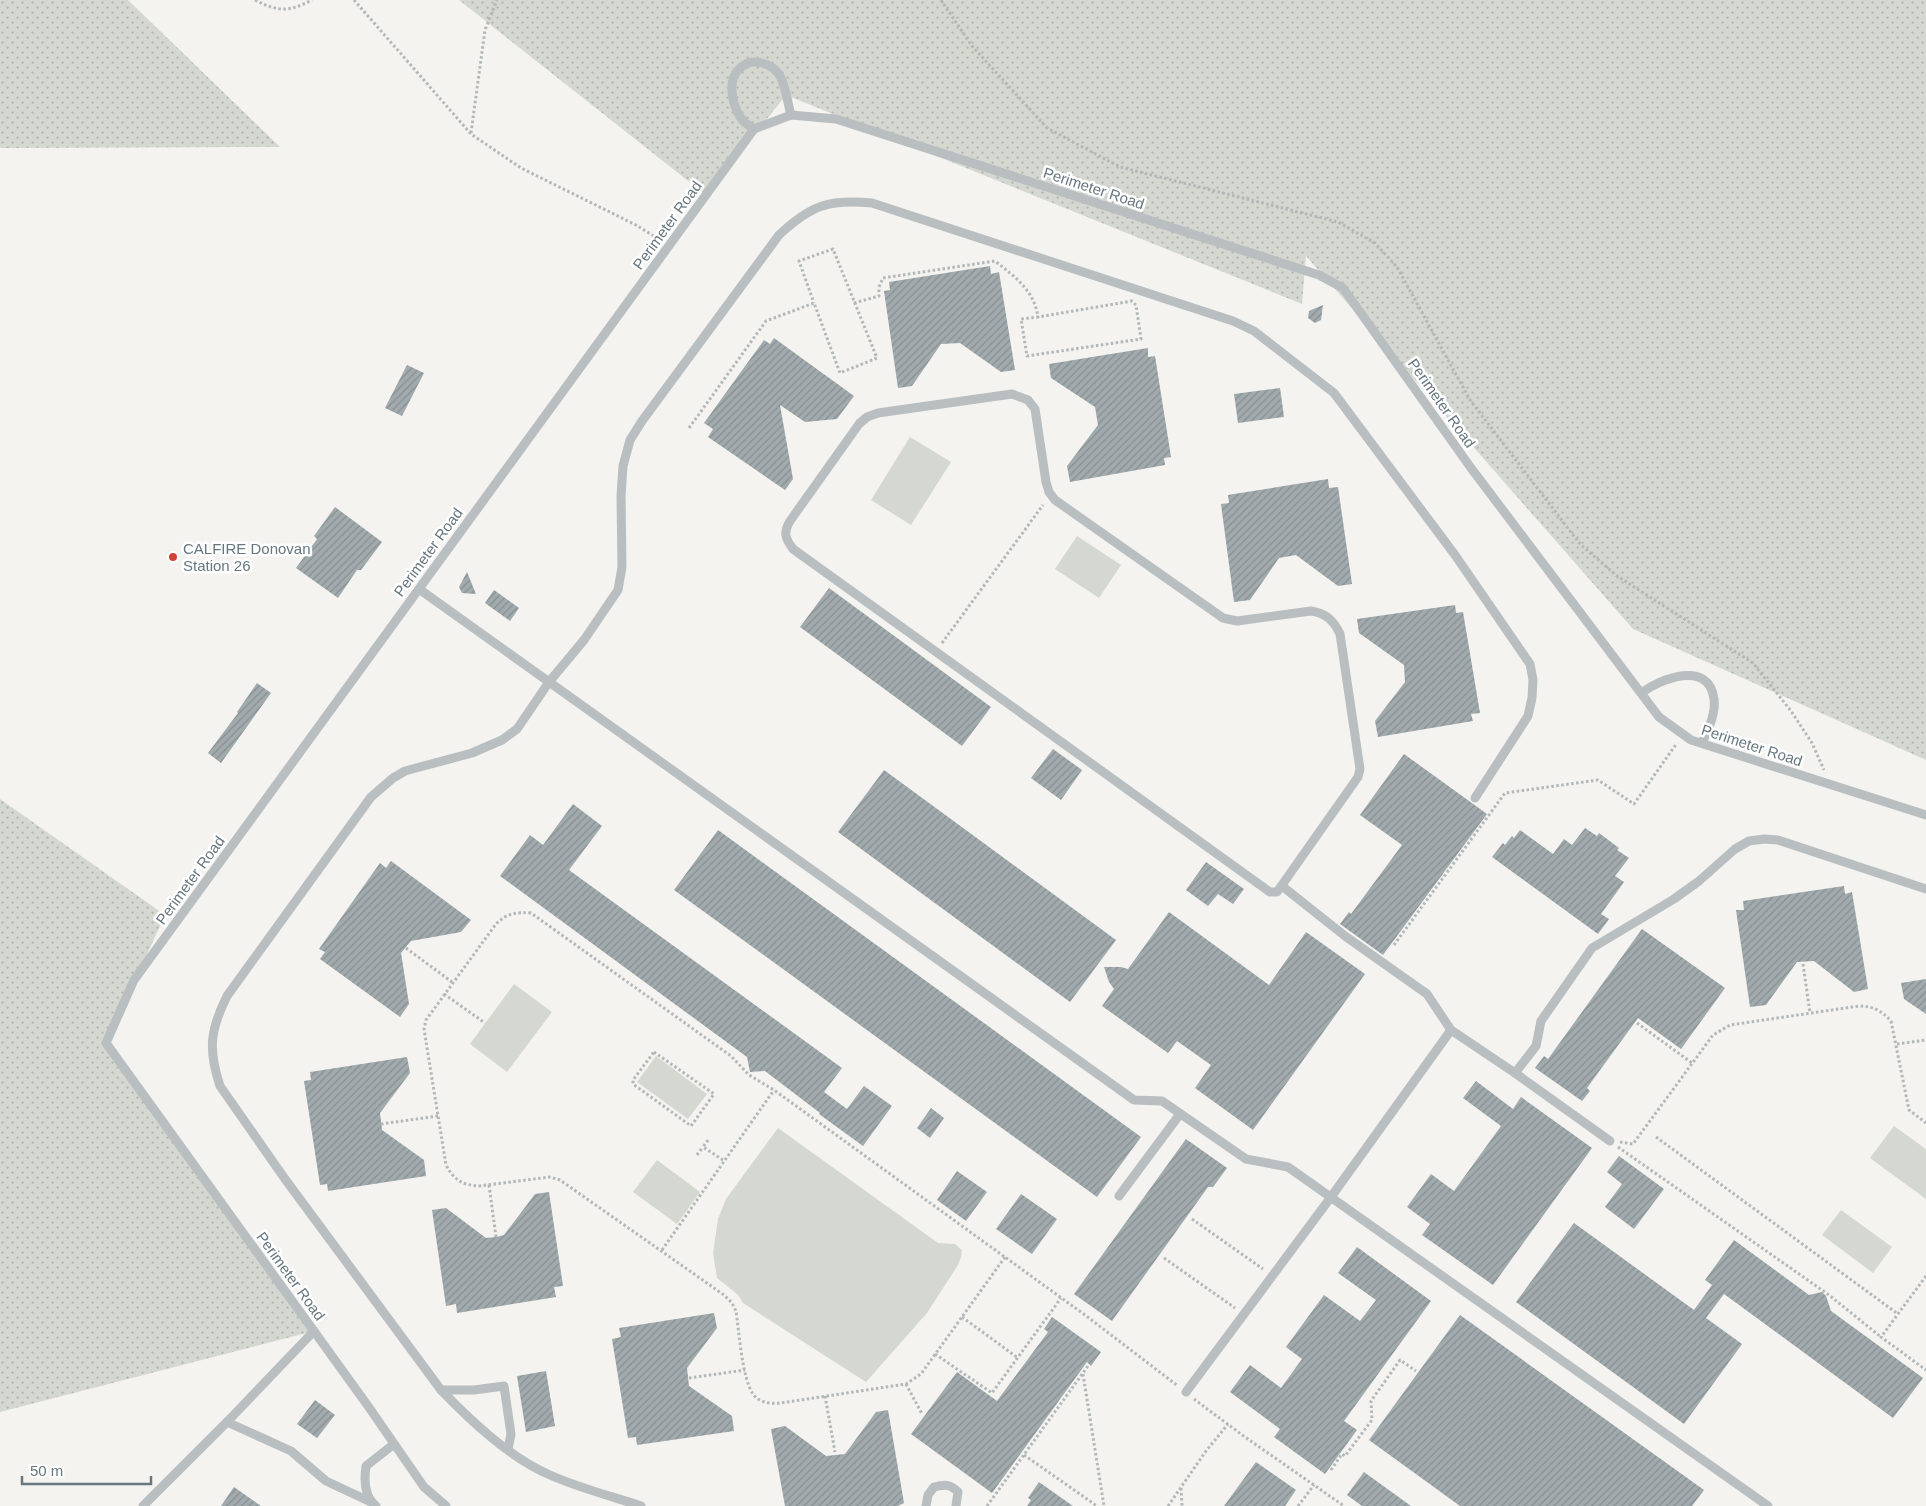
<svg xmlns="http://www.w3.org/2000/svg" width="1926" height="1506" font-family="Arial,sans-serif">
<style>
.grass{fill:url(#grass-dots)}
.pitch{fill:#d4d8d0}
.building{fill:url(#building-hatch)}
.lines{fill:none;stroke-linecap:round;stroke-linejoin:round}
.path{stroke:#b3b7b8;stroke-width:3;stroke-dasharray:2.5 2.5;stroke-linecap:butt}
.minor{stroke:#b9bec0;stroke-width:9}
.poi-dot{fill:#ce4336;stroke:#fff;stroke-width:2}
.labels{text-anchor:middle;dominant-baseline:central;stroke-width:5;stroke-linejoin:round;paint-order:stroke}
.street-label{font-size:15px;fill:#66777e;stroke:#fff}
.poi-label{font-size:15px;fill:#66777e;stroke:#fff;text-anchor:start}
</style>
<defs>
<pattern id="grass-dots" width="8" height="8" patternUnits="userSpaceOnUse" patternTransform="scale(1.25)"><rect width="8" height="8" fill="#d4d8d0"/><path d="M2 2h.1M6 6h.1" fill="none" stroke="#b0b4ae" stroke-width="1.8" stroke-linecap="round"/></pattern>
<pattern id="building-hatch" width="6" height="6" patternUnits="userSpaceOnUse" patternTransform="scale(1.25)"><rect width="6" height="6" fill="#a1aaad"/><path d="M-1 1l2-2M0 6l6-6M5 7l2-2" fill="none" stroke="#878f92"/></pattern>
</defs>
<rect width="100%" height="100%" fill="#f4f3f0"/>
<g class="grass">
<polygon points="0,0 128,0 280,147 0,148"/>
<polygon points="459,0 1926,0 1926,760 1633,629 1306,256 1302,304 786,95 706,195"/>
<polygon points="0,799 165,915 106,1043 314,1331 0,1412"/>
</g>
<g class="pitch">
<polygon points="910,437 951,462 911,525 871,500"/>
<polygon points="1077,536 1121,565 1099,598 1055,569"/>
<polygon points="514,984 552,1012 507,1072 470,1044"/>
<polygon points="656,1056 707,1094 688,1119 637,1082"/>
<polygon points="1894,1126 1926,1149 1926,1199 1870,1158"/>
<polygon points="778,1128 938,1243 955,1244 962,1250 961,1257 958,1265 927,1313 866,1382 743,1303 738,1295 717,1278 713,1253 718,1219 726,1199"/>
<polygon points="657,1160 700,1192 677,1224 633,1192"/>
<polygon points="1841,1210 1892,1247 1873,1273 1822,1235"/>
</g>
<g class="building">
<polygon points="990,266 991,274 999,272 1015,370 1001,372 960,343 941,344 912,386 898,388 884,291 890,290 889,282"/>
<polygon points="1323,305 1321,320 1315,323 1308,318 1309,311"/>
<polygon points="774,338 854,396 837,419 805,422 780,405 793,479 785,490 708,437 713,429 704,423 764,340 770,344"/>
<polygon points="1148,348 1148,357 1155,356 1171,457 1164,458 1165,465 1070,482 1067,466 1098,425 1095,407 1051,378 1049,364"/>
<polygon points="407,365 424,373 402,416 385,408"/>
<polygon points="1280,388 1284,417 1238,423 1234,394"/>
<polygon points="1328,479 1329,488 1338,487 1352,584 1338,586 1296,555 1279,558 1250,600 1234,602 1221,504 1229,503 1228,495"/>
<polygon points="335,507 382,542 361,570 357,570 338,598 296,568 317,539 314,536"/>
<polygon points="467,572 476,594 462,593 459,587"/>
<polygon points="829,588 991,707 962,746 800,627"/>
<polygon points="494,590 519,608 510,621 485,603"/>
<polygon points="1455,605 1456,613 1463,612 1480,713 1471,714 1473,721 1378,737 1375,721 1405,682 1404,665 1359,633 1357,619"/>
<polygon points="257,683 271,693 221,763 208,753 238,713 237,712"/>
<polygon points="1053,749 1082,770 1061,800 1031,778"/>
<polygon points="1404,754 1487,814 1383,955 1340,924 1349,912 1351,914 1402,845 1360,815"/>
<polygon points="884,770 1116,940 1070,1002 838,832"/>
<polygon points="573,804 602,826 569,870 842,1068 824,1092 847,1109 864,1086 892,1106 863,1146 819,1114 820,1113 765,1071 750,1072 747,1057 500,876 530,835 543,845"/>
<polygon points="1585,828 1597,836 1599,833 1619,848 1617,850 1629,858 1615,876 1624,882 1601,914 1609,919 1598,934 1492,857 1503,843 1505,845 1512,836 1514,838 1520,830 1553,854 1564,839 1572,845"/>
<polygon points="718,830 1141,1137 1097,1197 674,890"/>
<polygon points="391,861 471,920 461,932 411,941 401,953 409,1004 400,1017 320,959 325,952 319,949 380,863 386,868"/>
<polygon points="1206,862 1244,889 1233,904 1218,894 1208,906 1186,890"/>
<polygon points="1844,886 1845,894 1852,892 1868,989 1854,992 1814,961 1797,962 1766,1005 1750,1007 1736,910 1744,910 1743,901"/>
<polygon points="1169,912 1269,985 1306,932 1365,974 1253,1130 1195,1088 1211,1065 1177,1041 1168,1053 1102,1006 1114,989 1109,982 1104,967 1121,967 1128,969"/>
<polygon points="1642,929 1725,988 1681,1049 1638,1018 1587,1088 1590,1091 1582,1101 1535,1068 1544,1056 1548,1059"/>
<polygon points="1926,979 1926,1014 1904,999 1901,983"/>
<polygon points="407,1057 410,1073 380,1113 382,1130 424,1160 426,1176 328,1191 327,1184 320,1185 304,1081 311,1080 310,1072"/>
<polygon points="1476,1081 1513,1109 1521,1097 1592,1148 1493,1285 1422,1235 1430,1224 1407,1207 1431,1174 1454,1191 1501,1126 1463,1098"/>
<polygon points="931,1108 944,1118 930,1138 917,1128"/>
<polygon points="1186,1139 1227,1168 1213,1187 1208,1187 1112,1321 1074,1294"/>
<polygon points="1619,1156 1664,1189 1634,1229 1605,1207 1622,1184 1607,1172"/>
<polygon points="957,1171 987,1192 966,1221 937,1200"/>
<polygon points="549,1192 563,1286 554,1287 556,1297 457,1313 456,1304 446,1306 432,1210 446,1208 486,1238 496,1237 504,1235 535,1194"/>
<polygon points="1021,1194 1057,1219 1032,1254 996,1229"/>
<polygon points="1574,1223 1694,1310 1712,1285 1705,1280 1734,1240 1809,1295 1822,1292 1826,1296 1831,1311 1923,1378 1893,1418 1724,1294 1706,1318 1742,1344 1684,1424 1516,1302"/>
<polygon points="1357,1247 1431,1301 1344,1421 1357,1430 1325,1474 1274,1437 1280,1429 1230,1392 1250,1365 1281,1388 1302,1359 1286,1347 1324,1295 1360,1321 1376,1300 1338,1273"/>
<polygon points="714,1313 717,1328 687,1368 689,1386 732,1416 734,1431 637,1445 636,1437 628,1438 612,1339 621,1337 619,1328"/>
<polygon points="1460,1315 1704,1490 1692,1506 1460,1506 1369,1440"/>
<polygon points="1052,1317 1101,1352 1091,1366 1087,1362 992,1493 911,1434 957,1372 997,1401 1048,1332 1044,1329"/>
<polygon points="546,1371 555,1426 526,1432 517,1376"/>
<polygon points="315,1400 335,1415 317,1438 297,1424"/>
<polygon points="888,1410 904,1503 898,1506 785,1506 771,1429 785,1426 826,1456 845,1454 876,1412"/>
<polygon points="1256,1462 1296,1490 1285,1506 1224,1506"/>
<polygon points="1364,1472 1411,1506 1362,1506 1347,1495"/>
<polygon points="1039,1482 1073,1506 1027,1506 1031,1500 1028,1498"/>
<polygon points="234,1487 261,1506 221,1506"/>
</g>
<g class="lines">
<g class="path">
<path d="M 255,0 C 278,12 289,12 312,0"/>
<polyline points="354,0 471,134 521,168 636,225 660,240"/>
<polyline points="941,0 972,46 1047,128 1120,167 1338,222 1375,243 1397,267 1470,400 1580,544 1617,576 1753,663 1791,711 1812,743 1824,770"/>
<polyline points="471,133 485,30 497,0"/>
<path d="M 854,303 L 879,296 L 879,287 L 883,278 L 995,261 C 1015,277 1034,290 1038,317 L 1021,319 L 1027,356 L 1141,339 L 1136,305 L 1132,301 L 1038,317"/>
<polyline points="689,428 766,321 814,303 840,373 877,358 833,249 799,261 814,303"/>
<polyline points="942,643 1043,505"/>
<polyline points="1394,945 1505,793 1598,780 1634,804 1677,743"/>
<polyline points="406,948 452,982"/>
<polyline points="1803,964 1810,1013"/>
<polyline points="444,994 485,1023"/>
<polyline points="1637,1023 1692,1063"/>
<polyline points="1897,1044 1926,1040"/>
<polygon points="654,1052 714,1094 691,1126 633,1084 633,1080"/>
<polyline points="381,1124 438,1116"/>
<polyline points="1656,1137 1898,1314"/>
<polyline points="708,1140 703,1147 723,1160"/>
<path d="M 1620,1142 L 1633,1144 L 1713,1035 L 1730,1025 L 1859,1006 C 1873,1006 1882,1011 1891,1021 L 1909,1110 L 1926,1123"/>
<polyline points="1618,1147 1829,1295 1881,1337"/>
<polyline points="697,1155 703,1147"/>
<polyline points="489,1185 496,1237"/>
<polyline points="1192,1219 1263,1269"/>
<polyline points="662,1250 774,1090"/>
<path d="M 1005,1257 L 921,1374 L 906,1384 L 781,1403 C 771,1404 759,1403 753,1394 C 742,1378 739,1331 736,1311 L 732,1303 L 724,1295 L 560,1180 L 550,1177 L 479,1186 C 462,1185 454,1180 446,1165 L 424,1029 L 426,1020 L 496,924 C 507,913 516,912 531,913 L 731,1056 L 749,1075 L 774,1090 L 1085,1315 L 1178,1386"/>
<polyline points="1164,1258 1235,1308"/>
<polyline points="1926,1276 1881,1337 1926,1370"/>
<polyline points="962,1317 1018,1358"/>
<polyline points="935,1354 992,1393 1061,1298"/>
<polyline points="1083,1374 1104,1506"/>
<polyline points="689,1378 745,1370"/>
<polyline points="906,1384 922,1414"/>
<polyline points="825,1396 835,1452"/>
<polyline points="1194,1399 1245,1437 1344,1506"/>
<polyline points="1024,1455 1097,1506"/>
<polyline points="1331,1470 1342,1454 1345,1456 1372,1420 1371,1401 1400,1360 1416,1371"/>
<polyline points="1181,1488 1182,1506"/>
<polyline points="987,1506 1088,1366"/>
<polyline points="1168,1506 1206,1451 1228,1424"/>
<polyline points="1298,1506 1314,1485"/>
</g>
<g class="minor">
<path d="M 754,129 C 751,127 747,124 744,122 C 733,110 726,81 739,69 C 752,56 774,63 781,78 C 786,89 788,104 791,115"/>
<path d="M 1012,394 L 1028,400 L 1035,409 L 1046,482 L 1049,492 L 1055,500 L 1223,618 L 1237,621 L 1311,611 C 1326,613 1334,621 1340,634 L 1360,769 L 1358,777 L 1277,892 L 1270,892 L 793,549 C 785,538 783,533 790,521 L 859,424 L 867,417 L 878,413 Z"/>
<polyline points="419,589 1134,1100 1162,1101 1246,1159 1288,1167 1768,1506"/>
<path d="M 1641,693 C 1660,679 1709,659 1714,699 C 1716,714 1708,730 1702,743"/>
<polyline points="1282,886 1345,936 1427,994 1451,1030"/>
<polyline points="1515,1073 1610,1141"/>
<polyline points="1119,1196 1180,1114"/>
<polyline points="314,1331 227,1422 291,1451 326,1481 371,1502"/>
<polyline points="441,1390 474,1390 504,1386 511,1434 508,1449"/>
<polyline points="1186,1392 1331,1197 1451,1030 1515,1073 1536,1046 1541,1021 1592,948 1674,899 1699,881 1735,849 1749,841 1764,839 1778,840 1926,889"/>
<polyline points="143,1506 227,1422"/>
<path d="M 376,1506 C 364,1497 364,1480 366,1466 L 394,1444"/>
<polyline points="446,1506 424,1487 368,1406 106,1043 134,980 754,129 791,115 836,119 1319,275 1343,288 1471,468 1659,717 1691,740 1926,815"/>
<path d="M 641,1506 C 611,1496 579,1488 550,1475 C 510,1458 471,1421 441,1390 L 285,1179 L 220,1086 C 208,1050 210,1030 227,996 L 371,797 L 393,778 L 405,771 L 472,753 L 502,740 L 517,729 L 549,682 L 584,640 L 618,590 L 622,567 L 621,496 L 623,466 L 630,440 L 642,421 L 779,235 C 811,205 829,199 872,203 L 1233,321 L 1254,331 L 1334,393 L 1455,555 L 1530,664 L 1533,680 L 1532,698 L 1528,716 L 1475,798"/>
<path d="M 926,1506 L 928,1495 L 934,1487 C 945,1484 950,1484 958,1492 L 956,1506"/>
</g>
</g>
<circle class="poi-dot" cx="173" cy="557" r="5"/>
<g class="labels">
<g class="street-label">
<text transform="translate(1094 188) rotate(18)">Perimeter Road</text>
<text transform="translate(667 225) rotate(-54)">Perimeter Road</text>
<text transform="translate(1442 403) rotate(55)">Perimeter Road</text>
<text transform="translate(428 552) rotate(-54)">Perimeter Road</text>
<text transform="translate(1752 745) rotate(18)">Perimeter Road</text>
<text transform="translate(190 880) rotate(-54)">Perimeter Road</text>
<text transform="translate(291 1276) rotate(54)">Perimeter Road</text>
</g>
<g class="poi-label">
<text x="183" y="548">CALFIRE Donovan<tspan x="183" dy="17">Station 26</tspan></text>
</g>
</g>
<path d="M22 1476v8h129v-8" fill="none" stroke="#66777e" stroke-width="2.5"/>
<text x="30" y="1476" font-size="15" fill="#66777e" stroke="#ffffff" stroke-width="4" paint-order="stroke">50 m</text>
</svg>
